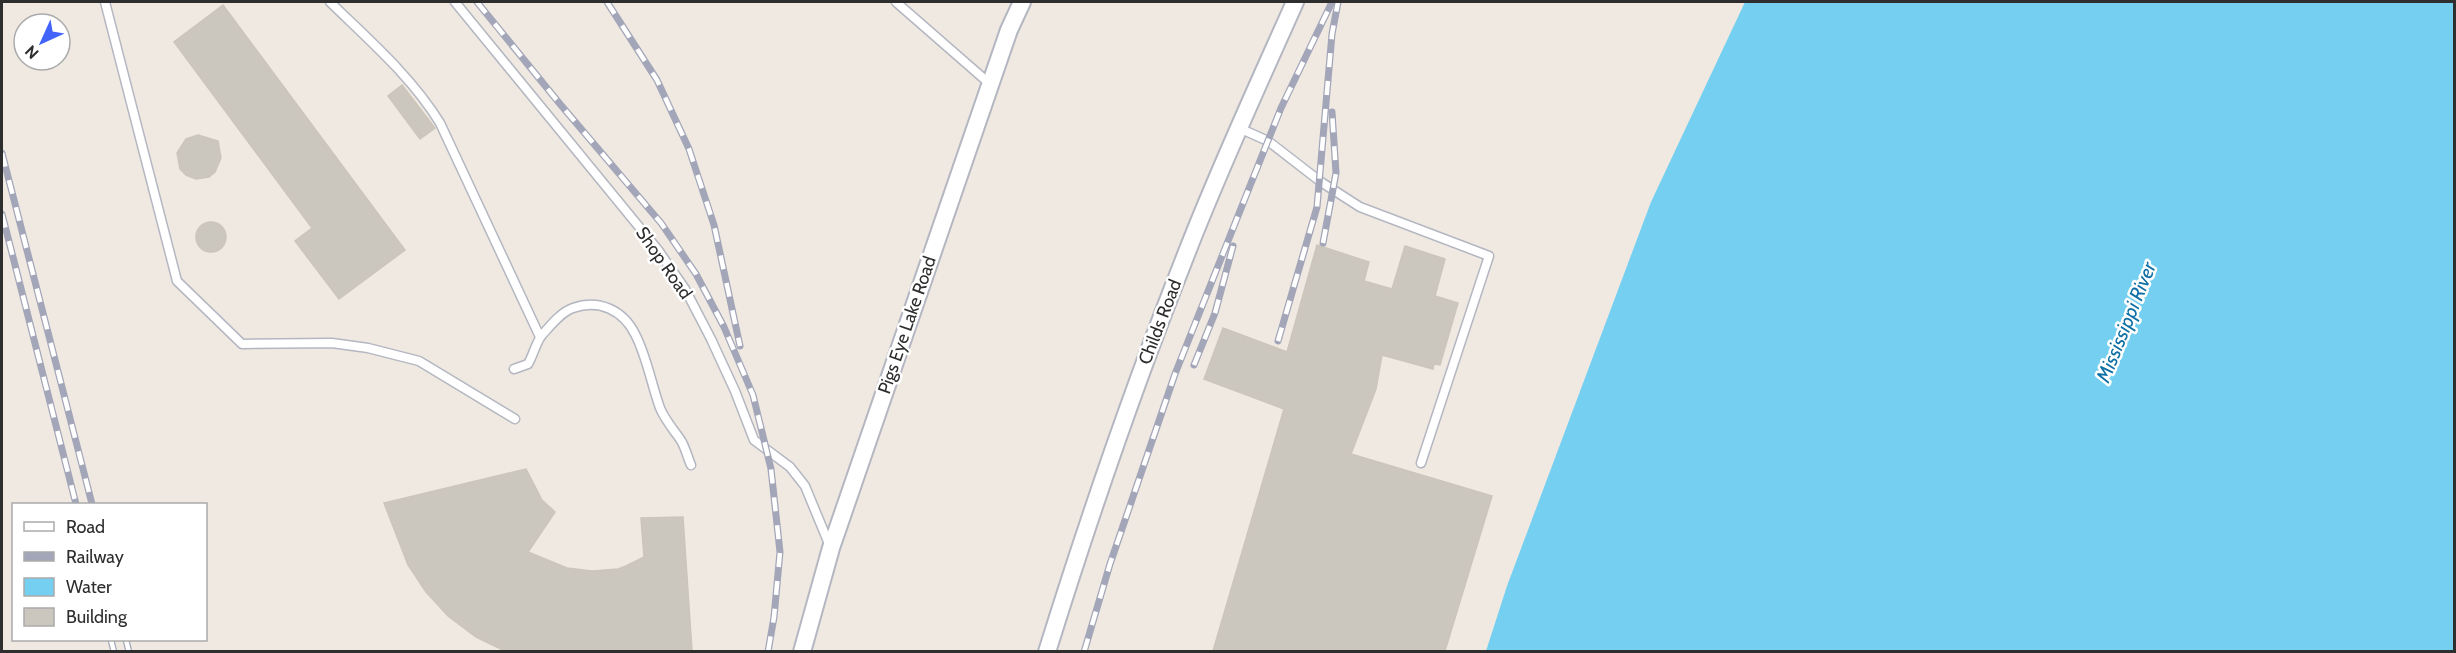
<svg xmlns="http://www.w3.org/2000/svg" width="2456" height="653" font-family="Cabin,sans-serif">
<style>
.water{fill:#75cff0}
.building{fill:#cbc7bf;stroke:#cbc5ba;stroke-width:1.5}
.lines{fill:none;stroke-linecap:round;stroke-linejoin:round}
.service-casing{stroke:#b4b7c1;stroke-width:11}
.minor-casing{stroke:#b4b7c1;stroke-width:20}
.service{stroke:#fff;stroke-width:8}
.minor{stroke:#fff;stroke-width:16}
.rail-casing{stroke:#a3a6b8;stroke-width:7}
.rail{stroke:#fff;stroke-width:4.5;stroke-dasharray:14;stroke-linecap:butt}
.labels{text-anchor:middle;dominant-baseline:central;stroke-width:5;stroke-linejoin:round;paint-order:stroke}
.street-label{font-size:18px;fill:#2e2e2e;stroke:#fff}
.water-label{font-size:20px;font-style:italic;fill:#0d6fa3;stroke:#fff}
</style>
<rect width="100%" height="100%" fill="#efe9e1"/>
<polygon class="water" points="1745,2 2454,2 2454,651 1486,651 1507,586 1651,202"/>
<g class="building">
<polygon points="223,5 405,250 339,299 295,241 312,228 174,42"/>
<polygon points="402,85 435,128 420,139 388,96"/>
<polygon points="198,135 218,141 221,158 215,172 209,177 196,179 186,175 180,169 177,153 186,139"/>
<circle cx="211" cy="237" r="15"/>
<polygon points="1317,245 1369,262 1364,281 1392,289 1405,246 1445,259 1435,296 1458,303 1440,365 1434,364 1433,369 1382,355 1376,389 1351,454 1492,496 1445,651 1213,651 1284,409 1204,379 1223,328 1287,352"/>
<polygon points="526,469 542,500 555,512 528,552 567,568 592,571 618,569 626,566 644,557 641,518 683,517 692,651 505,651 476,637 448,616 426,592 408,565 384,503"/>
</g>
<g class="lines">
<defs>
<g id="service">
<polyline points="105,2 177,281 242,344 332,343 368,348 419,361 515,419"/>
<path d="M 330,2 C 369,40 411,76 440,123 L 540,337"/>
<polyline points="455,2 658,250 685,289 711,339 735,391 754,440 790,467 805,486 829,544"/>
<polyline points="896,2 990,84"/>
<polyline points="1239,128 1268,141 1321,182 1360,207 1489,256 1421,463"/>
<path d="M 514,369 L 528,364 C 533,356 536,342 542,335 C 550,326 561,312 573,308 C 599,299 623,310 635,334 C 647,357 651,383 660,408 C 665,420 673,429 680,439 C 685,446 687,456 691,465"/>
</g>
<g id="minor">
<polyline points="802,652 831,548 1009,30 1022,2"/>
<path d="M 1047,652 C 1089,517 1135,383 1187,252 C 1220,167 1258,85 1295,2"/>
</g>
</defs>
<use href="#service" class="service-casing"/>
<use href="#minor" class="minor-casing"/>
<use href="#service" class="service"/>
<use href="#minor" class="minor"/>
<defs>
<g id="rail">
<polyline points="477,2 560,104 661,223 696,274 724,327 753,395 771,469 780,552 774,617 768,652"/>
<polyline points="607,2 657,80 689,149 714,225 740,346"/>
<polyline points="2,153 92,504"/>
<polyline points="2,214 76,504"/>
<polyline points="1323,243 1336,173 1332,112"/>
<polyline points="1278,341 1317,207 1332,34 1338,2"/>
<polyline points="1194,365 1215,313 1233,246"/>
<polyline points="111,640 114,652"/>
<polyline points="126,640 129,652"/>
<polyline points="1084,652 1110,564 1175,374 1281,108 1332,2"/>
</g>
</defs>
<use href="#rail" class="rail-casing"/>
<use href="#rail" class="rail"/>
</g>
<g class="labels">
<g class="street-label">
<text transform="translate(664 263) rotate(55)">Shop Road</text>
<text transform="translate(1160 322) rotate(-69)">Childs Road</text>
<text transform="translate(907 325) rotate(-71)">Pigs Eye Lake Road</text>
</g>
<g class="water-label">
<text transform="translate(2126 322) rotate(-68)">Mississippi River</text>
</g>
</g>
<rect width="2456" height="653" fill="none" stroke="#2e2e2e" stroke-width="6"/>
<rect x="12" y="503" width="195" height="138" fill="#ffffff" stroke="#ababab" stroke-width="1.5"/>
<rect x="24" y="522" width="30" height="9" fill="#ffffff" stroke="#ababab" stroke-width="1.5"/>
<text x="66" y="533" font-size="18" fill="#2e2e2e">Road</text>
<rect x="24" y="552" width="30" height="9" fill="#a3a6b8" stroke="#ababab" stroke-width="1.5"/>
<text x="66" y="563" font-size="18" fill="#2e2e2e">Railway</text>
<rect x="24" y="578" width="30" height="18" fill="#75cff0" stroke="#ababab" stroke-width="1.5"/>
<text x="66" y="593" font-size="18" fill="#2e2e2e">Water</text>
<rect x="24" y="608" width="30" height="18" fill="#cbc7bf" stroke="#ababab" stroke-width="1.5"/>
<text x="66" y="623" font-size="18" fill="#2e2e2e">Building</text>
<g transform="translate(42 42) rotate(225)"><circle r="28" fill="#ffffff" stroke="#ababab" stroke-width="1.5"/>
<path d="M0-4.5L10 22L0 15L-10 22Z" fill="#4264fb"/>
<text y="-9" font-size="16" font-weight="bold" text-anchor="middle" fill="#2e2e2e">N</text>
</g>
</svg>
